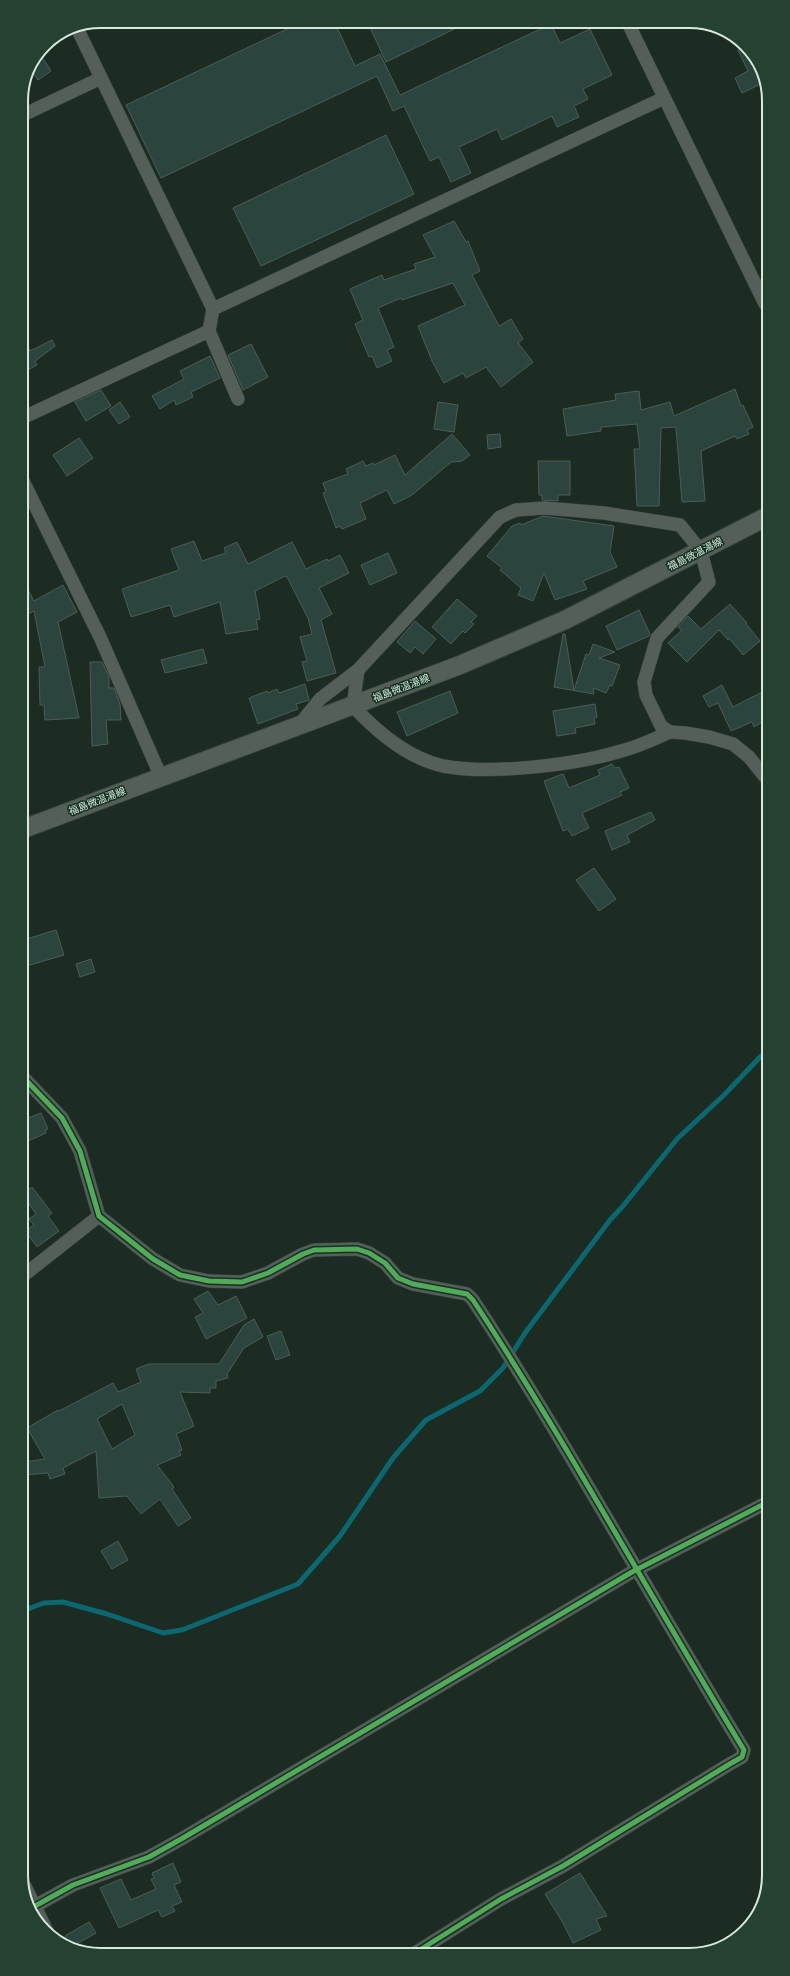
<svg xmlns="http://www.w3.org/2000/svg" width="790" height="1976" font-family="'Source Serif 4','Noto Sans JP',serif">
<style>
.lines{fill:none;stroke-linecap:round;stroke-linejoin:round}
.stream{stroke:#0b6770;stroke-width:5}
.building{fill:#2b453e;stroke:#4d5c57;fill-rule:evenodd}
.minor-casing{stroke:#39463e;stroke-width:14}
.secondary-casing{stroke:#39463e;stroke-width:20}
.minor{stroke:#545f59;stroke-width:13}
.secondary{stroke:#545f59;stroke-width:18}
.cycleway-casing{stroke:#163222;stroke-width:8}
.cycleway{stroke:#51ab58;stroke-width:5}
.labels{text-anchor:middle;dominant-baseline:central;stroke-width:3;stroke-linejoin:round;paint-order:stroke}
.street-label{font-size:10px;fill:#d7e8dd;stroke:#163222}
.rim{fill:none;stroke:#d7e8dd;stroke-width:2}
</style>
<rect width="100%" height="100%" fill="#1c2c23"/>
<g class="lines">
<polyline class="stream" points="25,1610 44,1603 63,1602 107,1614 163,1633 182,1630 298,1584 340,1536 393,1458 426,1420 480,1391 503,1368 525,1333 610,1220 623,1206 677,1139 724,1095 761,1056 767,1054"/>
</g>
<g class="building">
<polygon points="304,21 334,21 355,66 380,54 400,95 551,24 560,43 590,29 612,75 583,89 588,99 574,106 579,117 557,127 552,116 502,140 497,129 459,147 471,173 451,182 439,157 430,161 404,106 393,111 377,76 161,178 126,105"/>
<polygon points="367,21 471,21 386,62"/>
<polygon points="744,46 765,76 765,82 742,93 735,78 748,71 738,50"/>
<polygon points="39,52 51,71 38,80 29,66"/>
<polygon points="386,135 414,194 261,266 233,208"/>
<polygon points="454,221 466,242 468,241 480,271 472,275 499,326 511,319 523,339 518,343 533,362 501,387 486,367 466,378 463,373 444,383 432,361 418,326 465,305 453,283 402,300 401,298 378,308 394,347 387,350 392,361 377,368 372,356 369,357 355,324 363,320 350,289 382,275 384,280 416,269 414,264 435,257 423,235"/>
<polygon points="22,333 30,351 52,340 55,346 35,361 37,365 22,373"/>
<polygon points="251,344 268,377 243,390 228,355"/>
<polygon points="210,356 220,378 191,392 193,397 176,405 174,400 160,409 152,396 184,379 180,371"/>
<polygon points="735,389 741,406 743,405 753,427 747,430 749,434 737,439 735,436 701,451 705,501 682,502 676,427 661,428 659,506 637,506 634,449 640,449 637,424 601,427 601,431 567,436 563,409 616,400 615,394 639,391 641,410 670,402 674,416"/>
<polygon points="101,390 111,406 86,421 75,402"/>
<polygon points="120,402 130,417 119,424 109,410"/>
<polygon points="438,402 458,405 454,432 434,429"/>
<polygon points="452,434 470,455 462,461 451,462 412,495 394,504 387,490 360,503 366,519 342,529 340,526 336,528 323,493 326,492 323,483 348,474 346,469 363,461 366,466 373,463 374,465 395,455 405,475"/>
<polygon points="500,434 501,447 488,449 487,435"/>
<polygon points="79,438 93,458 67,476 53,455"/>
<polygon points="538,461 570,461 570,495 558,495 558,501 542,500 542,495 539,495"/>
<polygon points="543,516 614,526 610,552 617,567 583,581 587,589 555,600 544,573 533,601 518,595 521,588 500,570 502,568 487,556 512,526 520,523 521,525"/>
<polygon points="194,541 202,561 226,553 224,548 237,542 248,564 292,542 306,569 327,559 328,561 340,555 349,573 319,588 332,614 321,620 336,673 307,681 302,662 307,661 300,637 312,634 308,618 287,577 285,576 255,591 260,619 256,620 258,629 226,634 220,602 174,617 170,605 131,617 122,589 179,570 171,549"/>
<polygon points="388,553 397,573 370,585 361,565"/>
<polygon points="22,578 34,601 63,585 77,612 58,622 79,718 45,720 44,705 40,705 39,667 45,667 34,611 22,617"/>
<polygon points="457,599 477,616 471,622 474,624 465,633 463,631 451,644 432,627"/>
<polygon points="730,604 747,623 746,624 760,641 743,655 729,638 728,640 719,630 687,662 668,643 682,630 678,627 688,616 701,629"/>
<polygon points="639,610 650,634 649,636 617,650 606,626"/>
<polygon points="415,621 436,639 423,654 415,647 410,653 397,642"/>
<polygon points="563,634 565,634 574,690 586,654 589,655 593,644 615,652 599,658 620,665 612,686 610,685 606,693 593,688 594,694 554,687"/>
<polygon points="203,649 207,663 165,673 161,660"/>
<polygon points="90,662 102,662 109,677 109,688 114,688 120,704 121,720 106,720 108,744 92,746"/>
<polygon points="305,684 309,700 296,704 298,709 258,724 249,698 267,691 268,693 277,689 279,693"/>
<polygon points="722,685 733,707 766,690 766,720 754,727 752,722 731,731 718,703 709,707 703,696"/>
<polygon points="450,691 458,713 407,736 397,712"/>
<polygon points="595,704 597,717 594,718 595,724 575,728 576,733 557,736 553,711"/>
<polygon points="612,764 615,768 619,767 629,788 620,792 622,795 582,813 589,828 572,836 568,829 563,831 544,781 563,774 569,788 600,775 598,770"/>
<polygon points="651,812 655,820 627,835 630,842 612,850 605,831"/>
<polygon points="594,868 616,899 599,911 576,880"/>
<polygon points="56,930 64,955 23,967 23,940"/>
<polygon points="91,959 95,972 80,977 76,964"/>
<polygon points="41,1113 48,1129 45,1130 46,1133 24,1143 23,1120"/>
<polygon points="32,1187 52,1213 48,1216 59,1231 37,1247 25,1231 34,1225 29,1219 36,1214 24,1197 24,1193"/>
<polygon points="208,1291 218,1305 236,1296 247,1318 206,1339 195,1317 203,1313 194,1299"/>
<path d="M 254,1319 L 263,1337 L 244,1348 L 227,1374 L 228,1378 L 216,1381 L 216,1388 L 210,1388 L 210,1393 L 180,1392 L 194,1426 L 176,1434 L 182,1450 L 179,1451 L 181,1455 L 157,1465 L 174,1487 L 172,1489 L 191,1518 L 178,1526 L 160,1499 L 141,1514 L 127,1496 L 99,1498 L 96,1451 L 63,1468 L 65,1474 L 50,1479 L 48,1473 L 24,1475 L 24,1462 L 45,1459 L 27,1428 L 58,1410 L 59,1411 L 113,1383 L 118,1392 L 141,1382 L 136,1369 L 149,1364 L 219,1364 L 244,1325 ZM 122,1404 L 135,1435 L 112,1449 L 97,1419 Z"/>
<polygon points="281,1331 290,1355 276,1360 267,1336"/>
<polygon points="118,1541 128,1560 112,1569 101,1551"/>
<polygon points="173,1863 181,1882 174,1885 182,1902 172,1906 175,1911 162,1917 158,1910 119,1928 100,1888 121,1879 131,1900 156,1889 151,1879 154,1878 152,1873"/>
<polygon points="580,1873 607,1916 596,1919 601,1930 573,1943 562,1921 545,1894"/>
<polygon points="89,1922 96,1933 73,1946 70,1945 65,1936"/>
</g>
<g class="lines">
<defs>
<g id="minor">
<polyline points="627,21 765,304"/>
<polyline points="76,26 213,309 664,98"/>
<polyline points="21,116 101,78"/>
<polyline points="213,309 209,331 238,399"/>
<polyline points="22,418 209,331"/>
<polyline points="22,479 100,637 161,777"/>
<path d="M 358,670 L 353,706 C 377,732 407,758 443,766 C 490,775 576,765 621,751 C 638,747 654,739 670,732"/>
<polyline points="300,724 320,699 358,670 500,517 516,510 545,508 604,513 680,525 701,551 709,582 657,638 644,682 646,695 661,726 670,732 685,733 709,737 733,744 749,757 766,778"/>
<path d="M 23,1077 L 62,1118 L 80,1151 L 99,1216 L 153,1259 L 180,1275 L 209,1281 L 242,1282 L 268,1273 L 303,1254 L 314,1250 L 357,1249 L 369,1253 L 385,1263 L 398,1278 L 413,1284 L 467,1294 L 473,1300 C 569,1446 652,1600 744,1750 L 742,1757 L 728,1765 L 563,1866 L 501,1899 L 415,1953"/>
<polyline points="24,1275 99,1216"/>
<polyline points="25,1886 47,1931"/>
<polyline points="35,1906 73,1885 149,1857 183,1838 632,1572 768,1502"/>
</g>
<polyline id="secondary" points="23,829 460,665 565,620 766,517"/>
</defs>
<use href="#minor" class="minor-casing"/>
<use href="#secondary" class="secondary-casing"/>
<use href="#minor" class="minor"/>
<use href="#secondary" class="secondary"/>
<defs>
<g id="cycleway">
<path d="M 23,1077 L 62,1118 L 80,1151 L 99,1216 L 153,1259 L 180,1275 L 209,1281 L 242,1282 L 268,1273 L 303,1254 L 314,1250 L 357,1249 L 369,1253 L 385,1263 L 398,1278 L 413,1284 L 467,1294 L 473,1300 C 569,1446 652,1600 744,1750 L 742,1757 L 728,1765 L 563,1866 L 501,1899 L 415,1953"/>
<polyline points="35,1906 73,1885 149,1857 183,1838 632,1572 768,1502"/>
</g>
</defs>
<use href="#cycleway" class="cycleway-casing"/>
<use href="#cycleway" class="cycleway"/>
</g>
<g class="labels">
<g class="street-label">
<text transform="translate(695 554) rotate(-27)">福島微温湯線</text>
<text transform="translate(401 688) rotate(-21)">福島微温湯線</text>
<text transform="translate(97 801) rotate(-21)">福島微温湯線</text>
</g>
</g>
<path d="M0 0H790V1976H0ZM101 28H689A73 73 0 0 1 762 101V1875A73 73 0 0 1 689 1948H101A73 73 0 0 1 28 1875V101A73 73 0 0 1 101 28Z" fill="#254131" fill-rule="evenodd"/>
<path class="rim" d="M101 28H689A73 73 0 0 1 762 101V1875A73 73 0 0 1 689 1948H101A73 73 0 0 1 28 1875V101A73 73 0 0 1 101 28Z"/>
</svg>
